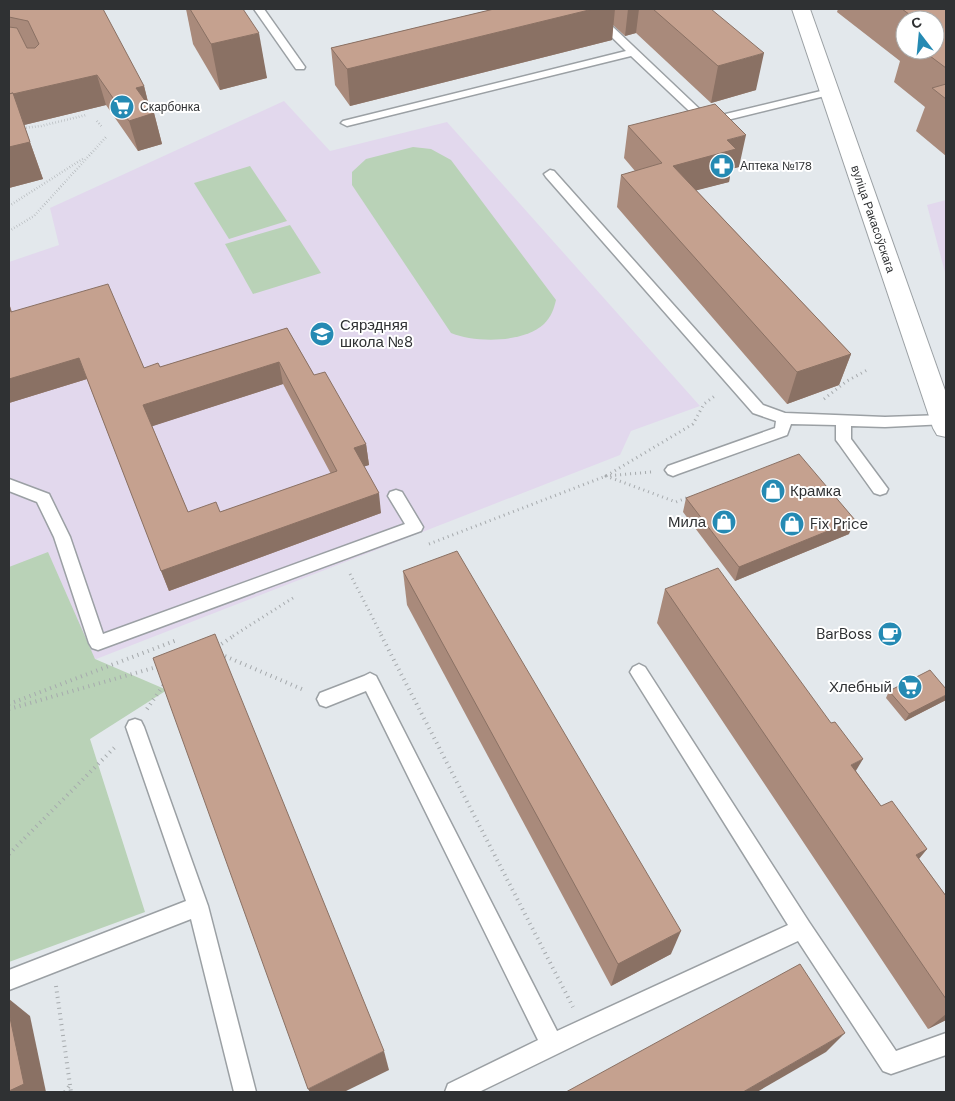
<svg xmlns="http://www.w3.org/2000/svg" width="955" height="1101" font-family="'DM Sans',sans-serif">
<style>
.education{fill:#e2d8ed}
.green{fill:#b9d2b7}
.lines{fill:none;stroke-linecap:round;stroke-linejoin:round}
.service-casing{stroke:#9ba0a4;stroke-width:3}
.secondary-casing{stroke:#9ba0a4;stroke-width:2}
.path-far2{stroke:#a6aaad;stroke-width:2.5;stroke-dasharray:0.5 2.5;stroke-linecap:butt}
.path-far1{stroke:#a6aaad;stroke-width:3;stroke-dasharray:1 4;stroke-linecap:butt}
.path{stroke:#a6aaad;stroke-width:4;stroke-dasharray:1 4.5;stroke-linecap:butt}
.service{fill:#fff;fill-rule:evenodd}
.secondary{fill:#fff;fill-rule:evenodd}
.wall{fill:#a98a7b;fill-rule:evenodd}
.shaded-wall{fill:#8a7164}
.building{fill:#c5a18f;stroke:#8a7164;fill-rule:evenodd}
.labels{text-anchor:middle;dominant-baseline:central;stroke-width:4;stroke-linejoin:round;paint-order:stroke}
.far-poi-label{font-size:12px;fill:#2f3133;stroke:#fff;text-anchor:start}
.far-street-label{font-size:12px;fill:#2f3133;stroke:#fff}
.poi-label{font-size:15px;fill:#2f3133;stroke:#fff;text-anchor:start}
</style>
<rect width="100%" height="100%" fill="#e3e8ec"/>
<g class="education">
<polygon points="284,101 330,151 447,122 700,406 631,431 620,455 9,693 9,262 59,245 50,208"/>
<polygon points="946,200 946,276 927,205"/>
</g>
<g class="green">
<path d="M 413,147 L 431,149 L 451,160 L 556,300 C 554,309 551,317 544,324 C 524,343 475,343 451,333 L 352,185 L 352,172 L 366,159 Z"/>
<polygon points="250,166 287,221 229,239 194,183"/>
<polygon points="290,225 321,273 253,294 225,244"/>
<polygon points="48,552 95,659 167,690 90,739 145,912 9,962 9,567"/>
</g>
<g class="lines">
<defs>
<g id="service">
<polygon points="254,9 264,9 305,67 304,69 296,69"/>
<polygon points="583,9 594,9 709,118 829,89 835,92 833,94 707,125 703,124 631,56 347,126 341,123 343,121 626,51"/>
<polygon points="550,170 554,171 763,405 785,413 885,417 943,415 946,416 946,424 885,427 851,426 851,439 888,489 886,493 880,495 874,493 839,444 836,440 836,425 791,424 787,435 678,474 673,476 668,474 665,470 668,466 775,428 776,421 753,413 546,177 544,174"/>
<polygon points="9,479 49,494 70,537 103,634 405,524 388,496 390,492 396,490 402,492 423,527 421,531 98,650 92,648 89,643 54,537 37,502 9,491"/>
<polygon points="639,664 645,667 809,922 896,1051 946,1033 946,1055 891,1074 883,1071 798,941 592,1037 479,1092 445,1092 448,1084 538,1040 366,691 326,707 320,705 317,699 320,693 364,676 370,673 376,676 557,1031 788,925 633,677 630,672 633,667"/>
<polygon points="135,719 141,721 144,727 208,906 256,1092 234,1092 191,919 9,990 9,970 186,901 126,727 129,721"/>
</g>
<polygon id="secondary" points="792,9 810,9 946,393 946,437 937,435 933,428"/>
</defs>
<use href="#service" class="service-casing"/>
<use href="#secondary" class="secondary-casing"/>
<g class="path-far2">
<polyline points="97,121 102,127"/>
<polyline points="23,128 41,126 86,115"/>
<polyline points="9,206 84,158"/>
<polyline points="9,231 34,216 107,136"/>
</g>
<g class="path-far1">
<polyline points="824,399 847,381 869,369"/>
<polyline points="651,472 606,476 676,502 689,497"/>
<polyline points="429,544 606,476 693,424 704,404 716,395"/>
<polyline points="350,574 382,636"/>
<polyline points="233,636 296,596"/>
</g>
<g class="path">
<polyline points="381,635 573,1007"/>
<polyline points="217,647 235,635"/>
<polyline points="220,654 304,690"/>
<polyline points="9,704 177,640"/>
<polyline points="9,709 160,666"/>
<polyline points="147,709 165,683"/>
<polyline points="9,854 116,746"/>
<polyline points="56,986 71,1092"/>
<polyline points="65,1092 70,1085"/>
</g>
<use href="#service" class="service"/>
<use href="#secondary" class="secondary"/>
</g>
<g class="wall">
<polygon points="9,9 144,86 149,106 154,113 162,144 138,151 106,105 24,125 43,179 9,188 10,27 9,23"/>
<polygon points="186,9 243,9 267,78 220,90 193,44"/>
<polygon points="494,9 711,9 756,90 711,103 636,33 625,36 613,25 612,40 350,106 335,85 331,48"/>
<path d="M 838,9 L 946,9 L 946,156 L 916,131 L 925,107 L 894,82 L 900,61 L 837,12 ZM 905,20 L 935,20 L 935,50 L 905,50 Z"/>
<polygon points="628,126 739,167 731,169 729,182 696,190 851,354 839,385 787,404 617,207 621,175 635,171 624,158"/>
<path d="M 9,303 L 12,312 L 144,368 L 160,367 L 287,328 L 314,375 L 366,444 L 369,465 L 364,466 L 381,513 L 169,591 L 87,379 L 9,403 ZM 283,384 L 331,474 L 220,512 L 188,512 L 152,426 Z"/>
<polygon points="686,498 849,534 735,581 683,512"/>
<polygon points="403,571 671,954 611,986 407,605"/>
<polygon points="665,589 856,771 881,806 927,849 919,859 946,896 946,1020 928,1029 657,623"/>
<polygon points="889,691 946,700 905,721 886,698"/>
</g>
<g class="shaded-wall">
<polygon points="593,9 615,9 612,40 350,106 347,69"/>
<polygon points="628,9 639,9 636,33 625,36"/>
<polygon points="259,33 267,78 220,90 211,44"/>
<polygon points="764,53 756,90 711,103 718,66"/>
<polygon points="97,75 106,105 24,125 43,179 9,188 9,95"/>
<polygon points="144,86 151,114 154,113 162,144 138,151 129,121 136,88"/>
<polygon points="746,135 739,167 731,169 729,182 667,198 673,166 727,140"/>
<polygon points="851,354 839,385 787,404 797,372"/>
<polygon points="79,358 87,379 9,403 9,379"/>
<polygon points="279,362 283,384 150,427 143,405"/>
<polygon points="366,444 369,465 357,469 354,448"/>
<polygon points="379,493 381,513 169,591 161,571"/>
<polygon points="855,520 849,534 735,581 739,567"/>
<polygon points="946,695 946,700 905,721 909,714"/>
<polygon points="863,759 845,789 851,765"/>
<polygon points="927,849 905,875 916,855"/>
<polygon points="681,931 671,954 611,986 618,964"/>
<polygon points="9,999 30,1016 46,1092 9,1092"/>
<polygon points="946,1014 946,1020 928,1029"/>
<polygon points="845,1033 826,1052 757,1092 743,1092"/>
<polygon points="384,1051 389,1070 344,1092 310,1092 308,1089"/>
</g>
<g class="building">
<polygon points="9,9 103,9 144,86 136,88 154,113 129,121 97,75 13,94 13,93 9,94 9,27 17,28 27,48 35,48 39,44 28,21 9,17"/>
<polygon points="190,9 243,9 259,33 211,44"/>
<polygon points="494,9 593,9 347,69 331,48"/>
<polygon points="653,9 711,9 764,53 718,66"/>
<polygon points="902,9 946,9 946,68 922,50 935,50 935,20 917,20"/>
<polygon points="946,84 946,99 932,88"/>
<polygon points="13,93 30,142 9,147 9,94"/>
<polygon points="715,104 746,135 727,140 736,149 673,166 851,354 797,372 621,175 662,163 628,126"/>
<path d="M 108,284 L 144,368 L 158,363 L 160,367 L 287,328 L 314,375 L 325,372 L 366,444 L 354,448 L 379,493 L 161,571 L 79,358 L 9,379 L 9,305 L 11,312 ZM 279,362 L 337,471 L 220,512 L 216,502 L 188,512 L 143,405 Z"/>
<polygon points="799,454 855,520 739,567 686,498"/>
<polygon points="457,551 681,931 618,964 403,571"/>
<polygon points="718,568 831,723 835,722 863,759 851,765 881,806 892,801 927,849 916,855 946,896 946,999 665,589"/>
<polygon points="215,634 384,1051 308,1089 153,658"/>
<polygon points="930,670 946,689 946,695 909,714 889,691"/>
<polygon points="800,964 845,1033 743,1092 566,1092"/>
<polygon points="9,1013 24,1084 9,1091"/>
</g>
<defs>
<symbol id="supermarket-disc" viewBox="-11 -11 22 22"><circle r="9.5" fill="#258ab3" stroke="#fff"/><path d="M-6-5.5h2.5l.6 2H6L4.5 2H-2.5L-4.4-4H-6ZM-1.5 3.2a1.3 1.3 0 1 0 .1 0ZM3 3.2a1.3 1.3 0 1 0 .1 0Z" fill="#fff"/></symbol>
<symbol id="pharmacy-disc" viewBox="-11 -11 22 22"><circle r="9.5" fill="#258ab3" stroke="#fff"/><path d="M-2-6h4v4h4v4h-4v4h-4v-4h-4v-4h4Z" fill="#fff"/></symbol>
<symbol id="school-disc" viewBox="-11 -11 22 22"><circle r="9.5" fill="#258ab3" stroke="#fff"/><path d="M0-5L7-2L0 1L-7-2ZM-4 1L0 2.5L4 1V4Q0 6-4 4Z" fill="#fff"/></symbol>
<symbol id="shop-disc" viewBox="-11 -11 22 22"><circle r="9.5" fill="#258ab3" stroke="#fff"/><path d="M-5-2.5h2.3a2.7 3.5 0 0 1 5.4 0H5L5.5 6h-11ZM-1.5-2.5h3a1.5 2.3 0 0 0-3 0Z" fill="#fff"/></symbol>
<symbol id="cafe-disc" viewBox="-11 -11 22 22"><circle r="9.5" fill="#258ab3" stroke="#fff"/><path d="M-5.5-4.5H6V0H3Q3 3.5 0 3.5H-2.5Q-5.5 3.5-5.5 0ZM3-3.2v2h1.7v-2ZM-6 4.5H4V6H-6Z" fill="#fff"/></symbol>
</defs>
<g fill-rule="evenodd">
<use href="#supermarket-disc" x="108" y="93" width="28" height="28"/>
<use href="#pharmacy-disc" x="708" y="152" width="28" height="28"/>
<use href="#school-disc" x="308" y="320" width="28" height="28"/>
<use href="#shop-disc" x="759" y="477" width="28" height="28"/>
<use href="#shop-disc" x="710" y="508" width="28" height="28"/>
<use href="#shop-disc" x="778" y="510" width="28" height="28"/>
<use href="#cafe-disc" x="876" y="620" width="28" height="28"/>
<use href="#supermarket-disc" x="896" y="673" width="28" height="28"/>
</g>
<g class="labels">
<g class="far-poi-label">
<text x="140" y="107">Скарбонка</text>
<text x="740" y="166">Аптека №178</text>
</g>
<g class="far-street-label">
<text transform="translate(873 219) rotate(71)">вуліца Ракасоўскага</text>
</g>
<g class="poi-label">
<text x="340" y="325">Сярэдняя<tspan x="340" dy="17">школа №8</tspan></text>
<text x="790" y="491">Крамка</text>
<text x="706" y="522" text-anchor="end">Мила</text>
<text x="810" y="524">Fix Price</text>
<text x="872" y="634" text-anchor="end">BarBoss</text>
<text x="892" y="687" text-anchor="end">Хлебный</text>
</g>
</g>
<rect width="955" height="1101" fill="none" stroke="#2f3133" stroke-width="20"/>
<g transform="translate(920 35) rotate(344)"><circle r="24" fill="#ffffff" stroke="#acadad"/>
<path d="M0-4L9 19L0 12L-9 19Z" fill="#258ab3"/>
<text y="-8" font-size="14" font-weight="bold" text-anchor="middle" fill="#2f3133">С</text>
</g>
</svg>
